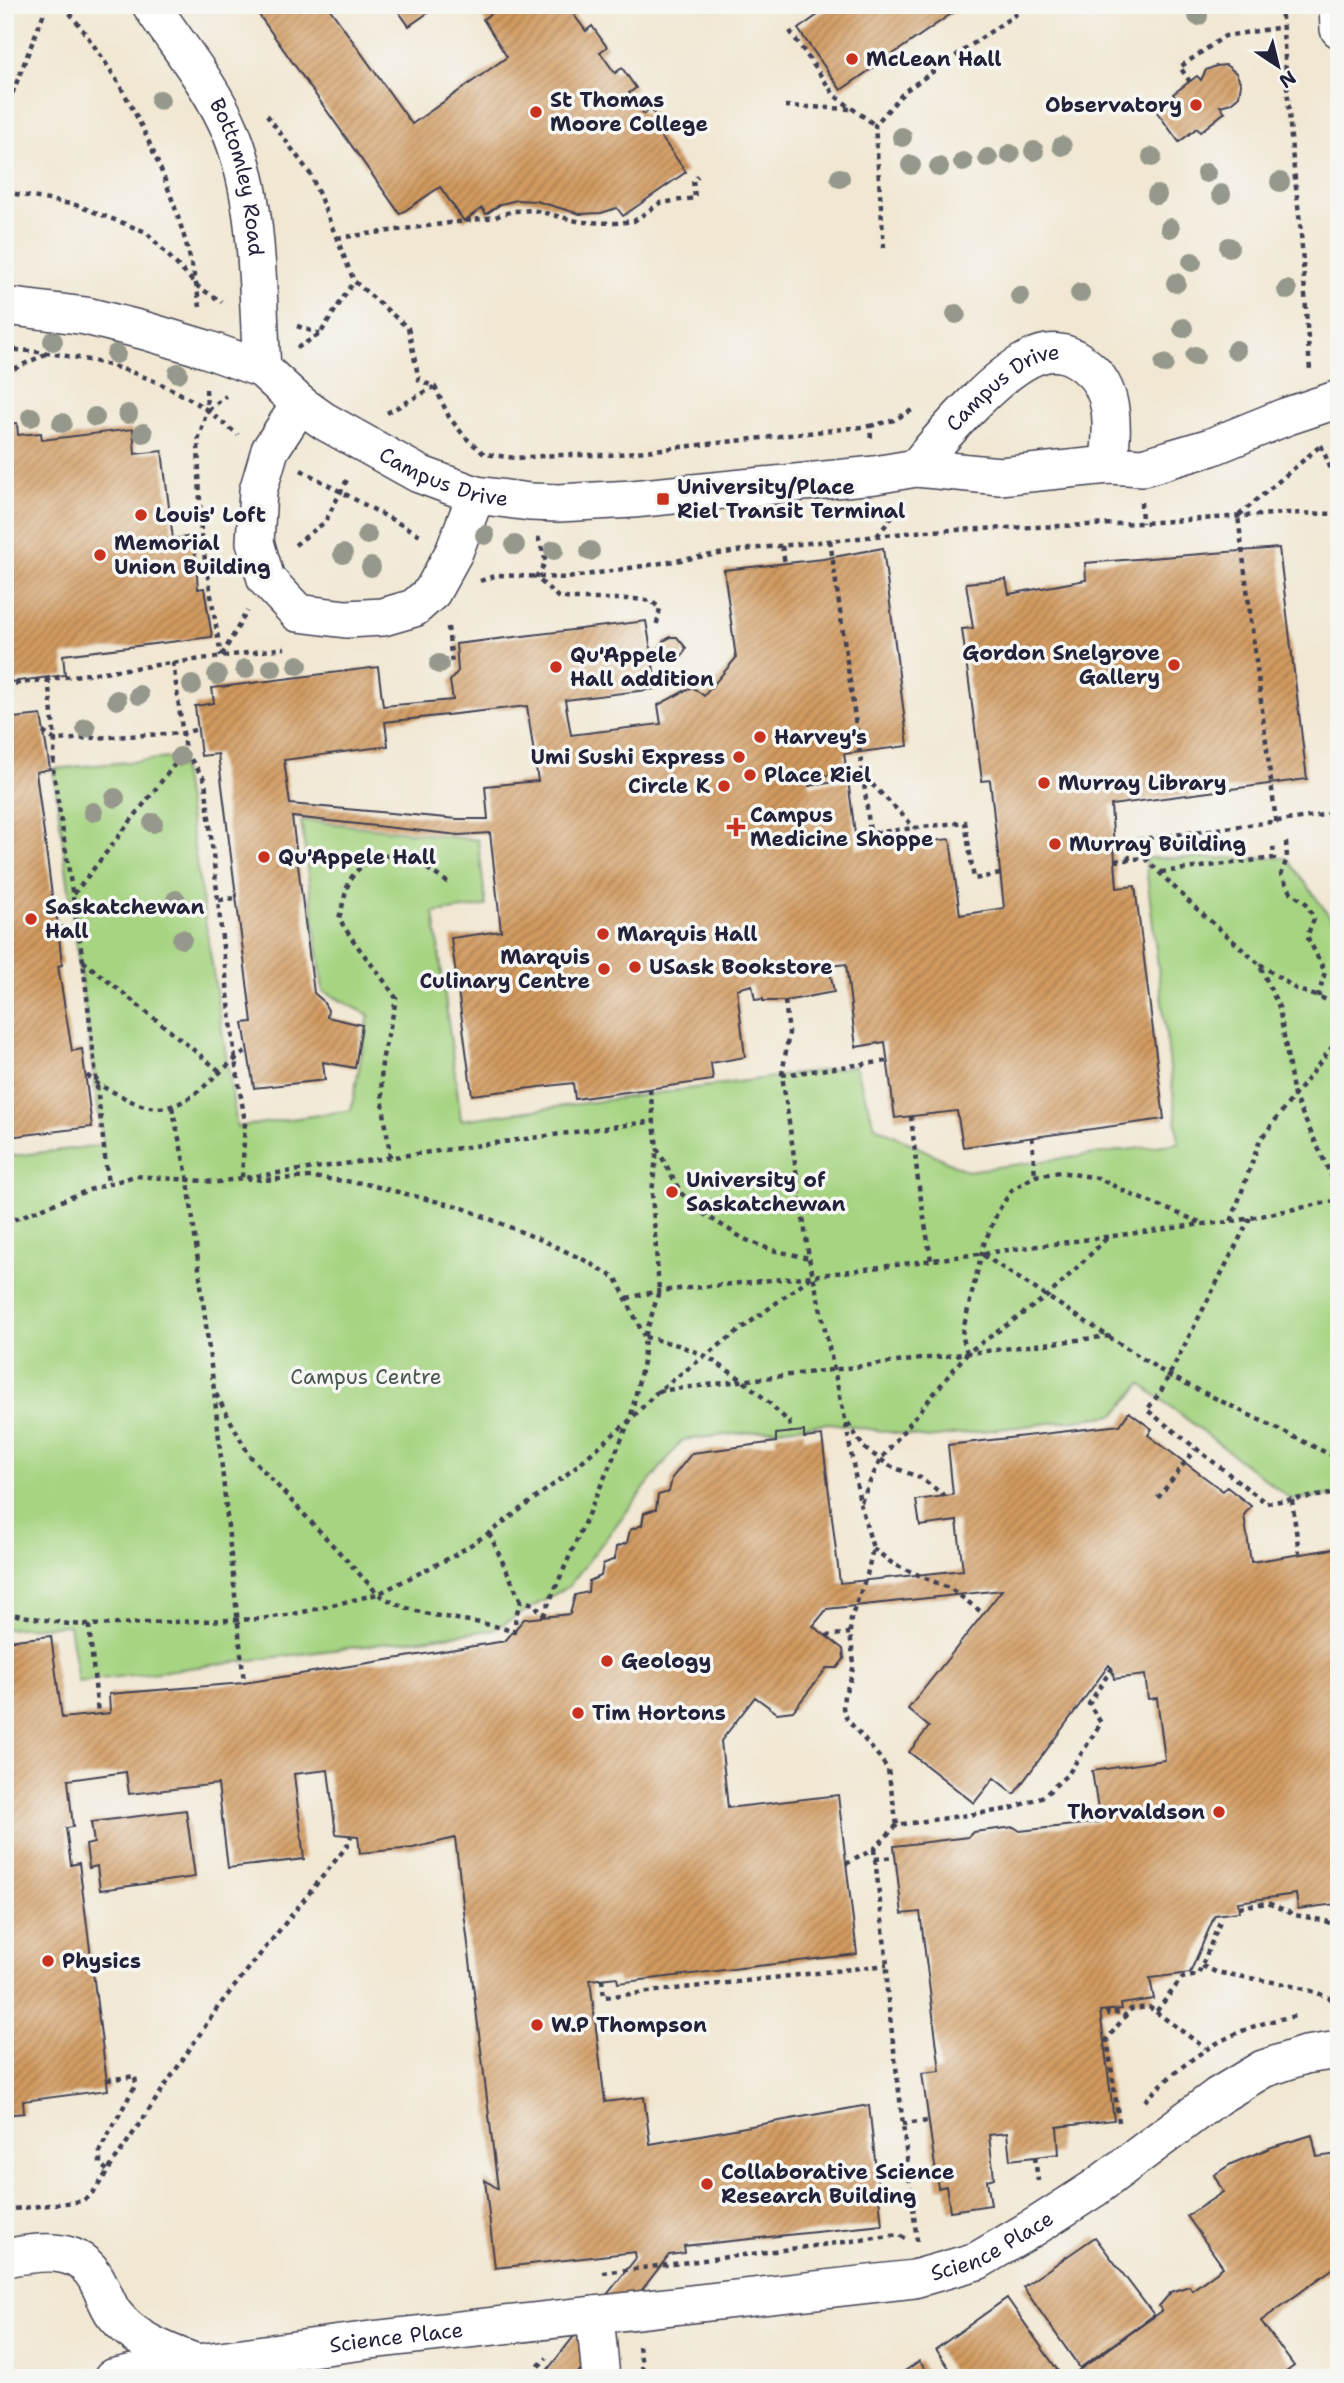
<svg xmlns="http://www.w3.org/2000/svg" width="1344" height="2383" font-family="'Shantell Sans',sans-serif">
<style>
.green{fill:#a6d481;stroke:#647b5e;stroke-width:2}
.building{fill:url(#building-hatch);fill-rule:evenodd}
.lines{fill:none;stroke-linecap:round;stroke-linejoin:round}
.street-casing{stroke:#414052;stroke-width:40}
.path{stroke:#414052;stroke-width:4.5;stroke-dasharray:5 5;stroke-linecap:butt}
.street{stroke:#fff;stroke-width:37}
.tree{fill:#95988a}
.poi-dot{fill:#c8321e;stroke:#f6f6f2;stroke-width:2.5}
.labels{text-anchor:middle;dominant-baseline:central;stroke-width:7;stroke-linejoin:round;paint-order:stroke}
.poi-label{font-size:21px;font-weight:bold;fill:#22223b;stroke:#f6f6f2;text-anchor:start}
.street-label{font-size:21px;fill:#22223b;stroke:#f6f6f2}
.park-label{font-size:21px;fill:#4a5750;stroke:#f6f6f2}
</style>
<defs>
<pattern id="building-hatch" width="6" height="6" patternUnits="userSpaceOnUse" patternTransform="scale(1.75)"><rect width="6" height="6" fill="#d19a5e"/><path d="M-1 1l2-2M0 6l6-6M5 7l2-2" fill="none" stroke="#a97d4f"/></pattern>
</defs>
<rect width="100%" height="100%" fill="#f6f6f2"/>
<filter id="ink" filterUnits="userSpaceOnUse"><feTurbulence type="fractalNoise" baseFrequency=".0143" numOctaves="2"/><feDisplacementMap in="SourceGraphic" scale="14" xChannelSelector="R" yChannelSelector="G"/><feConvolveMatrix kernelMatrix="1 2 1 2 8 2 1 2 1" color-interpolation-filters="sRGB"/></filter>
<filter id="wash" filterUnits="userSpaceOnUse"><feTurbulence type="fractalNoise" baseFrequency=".00686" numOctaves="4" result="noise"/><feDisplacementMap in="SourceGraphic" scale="28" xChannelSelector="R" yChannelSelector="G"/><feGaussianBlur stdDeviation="1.57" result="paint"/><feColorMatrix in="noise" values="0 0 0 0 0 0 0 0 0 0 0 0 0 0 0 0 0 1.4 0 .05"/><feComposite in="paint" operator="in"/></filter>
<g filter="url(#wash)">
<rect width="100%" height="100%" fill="#f1e7d2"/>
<polygon class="green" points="180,757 237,1127 351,1110 369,1015 323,991 301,820 478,840 486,906 434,913 461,1120 855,1066 875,1126 967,1171 1179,1143 1145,858 1287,858 1339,929 1339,1494 1292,1500 1141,1384 1115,1415 928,1438 830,1423 682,1440 569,1586 493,1630 78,1682 69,1625 5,1629 5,1157 103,1145 53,769"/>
<g id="blocks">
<g class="building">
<polygon points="252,5 327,5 412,124 507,57 483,19 503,5 588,5 574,15 586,31 592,26 607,47 600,52 615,73 622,68 636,88 629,93 644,114 651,109 665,130 659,134 686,172 623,216 617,208 601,213 580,214 536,201 517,200 501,204 486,214 482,208 464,221 440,187 400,214"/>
<polygon points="394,5 439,5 409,26"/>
<polygon points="832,5 964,5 841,90 798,29"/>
<polygon points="1226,65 1236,73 1241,84 1239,96 1231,103 1220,106 1225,112 1200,132 1197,128 1179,142 1157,112 1176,98 1173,94 1197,76 1201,80 1206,70 1216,66"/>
<polygon points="17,423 18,435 41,433 42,440 133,429 135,454 162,451 173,539 194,536 198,589 204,588 212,637 63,655 65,675 11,682 9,663 5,663 5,424"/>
<path d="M 883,548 L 908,746 L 844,754 L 847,772 L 809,778 L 809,786 L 848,780 L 857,849 L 950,839 L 960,915 L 1004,908 L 990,780 L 982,781 L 962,629 L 973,628 L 966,583 L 1006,579 L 1009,594 L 1086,580 L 1085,563 L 1279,548 L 1307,779 L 1111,805 L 1117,888 L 1135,886 L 1164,1119 L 963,1147 L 957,1111 L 895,1118 L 885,1042 L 856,1047 L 846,964 L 829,966 L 834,992 L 785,1001 L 763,1001 L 763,999 L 755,1000 L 752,985 L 737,989 L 745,1057 L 711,1063 L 713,1080 L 575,1099 L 573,1083 L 472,1095 L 451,938 L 501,931 L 490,833 L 459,835 L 292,817 L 314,993 L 322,1000 L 328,1010 L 327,1017 L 362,1025 L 355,1068 L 323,1062 L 325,1080 L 254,1088 L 243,1023 L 252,1022 L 218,754 L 201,756 L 195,706 L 214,703 L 212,688 L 378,667 L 383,706 L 453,700 L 450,681 L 458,671 L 456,644 L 646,621 L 651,650 L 659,649 L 663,641 L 671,637 L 677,637 L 686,648 L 681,658 L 673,662 L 660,655 L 652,656 L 656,689 L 565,700 L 571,735 L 661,724 L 658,705 L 692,687 L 704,696 L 736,658 L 724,570 L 823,559 ZM 527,706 L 538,781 L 485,786 L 488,819 L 458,819 L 290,804 L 284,760 L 388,746 L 385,722 Z"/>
<polygon points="41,715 50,769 36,772 54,911 56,912 58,927 62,965 58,966 72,1051 82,1049 92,1127 8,1137 5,1135 5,719"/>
<polygon points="1129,1412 1152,1429 1148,1435 1223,1491 1227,1487 1251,1506 1244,1515 1251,1562 1339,1548 1339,1885 1334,1885 1336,1904 1298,1909 1296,1894 1238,1902 1239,1912 1215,1915 1190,1973 1150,1978 1154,1999 1121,2004 1122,2009 1100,2011 1114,2120 1057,2127 1059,2154 1035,2157 1010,2160 1007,2133 989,2135 994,2178 987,2180 991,2205 950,2211 946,2186 938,2188 922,2073 940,2071 920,1912 902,1914 894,1846 968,1837 973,1832 1014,1827 1020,1831 1100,1822 1092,1771 1165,1760 1157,1698 1148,1699 1145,1675 1114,1679 1112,1668 1109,1665 1014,1794 994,1778 974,1803 909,1752 929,1727 908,1709 1002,1590 827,1609 813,1626 843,1649 844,1659 837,1668 827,1668 793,1711 777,1713 755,1697 721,1741 728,1808 838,1795 857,1954 618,1983 617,1977 590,1980 605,2102 644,2097 650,2144 869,2105 882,2225 684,2246 685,2253 669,2255 574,2378 541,2378 636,2258 635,2252 495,2268 485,2180 498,2189 455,1838 413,1848 360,1853 358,1836 336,1834 328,1770 294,1774 304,1859 228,1868 218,1784 129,1794 126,1772 68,1780 73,1827 66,1828 71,1865 79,1863 108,2090 23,2101 24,2113 5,2115 5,1641 51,1636 62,1718 110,1713 109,1694 244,1683 505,1641 524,1619 570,1614 575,1595 588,1592 589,1581 601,1576 603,1564 615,1559 616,1547 627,1543 630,1530 642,1525 644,1513 656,1509 658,1495 669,1492 672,1478 692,1453 776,1442 776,1434 804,1431 804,1438 822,1436 840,1583 963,1570 957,1521 920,1526 916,1500 953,1495 948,1445 1120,1425"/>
<polygon points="186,1810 195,1877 100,1890 97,1866 89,1868 86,1845 94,1843 91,1822"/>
<polygon points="1312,2135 1317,2157 1339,2154 1339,2272 1335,2267 1261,2321 1294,2366 1278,2378 1068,2378 1162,2311 1159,2306 1171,2292 1189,2286 1192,2290 1223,2267 1187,2216 1223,2192 1214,2175 1231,2164 1272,2147"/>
<polygon points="1095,2237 1154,2315 1080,2368 1023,2287"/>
<polygon points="1007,2298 1063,2378 956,2378 936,2349"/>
<polygon points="919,2361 932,2378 895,2378"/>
</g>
</g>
</g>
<g filter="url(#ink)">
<use href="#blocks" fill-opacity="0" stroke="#414052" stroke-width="2"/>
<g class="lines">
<defs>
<g id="street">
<path id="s1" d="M 151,5 C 178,46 212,86 231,132 C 260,203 257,293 262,369"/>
<polyline points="1338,5 1339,29"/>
<path id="s2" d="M 5,306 L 86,316 L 146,331 L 206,349 L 262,369 L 300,404 L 324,421 L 419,474 L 476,495 L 530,502 L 558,503 L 633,499 L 875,475 L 916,468 L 1000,476 L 1109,465 L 1143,467 L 1211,447 L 1285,417 L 1339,399"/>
<polyline points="300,404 270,450 258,491 255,542 266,579 298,613 346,619 383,617 414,608 432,592 454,552 476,495"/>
<path id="s3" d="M 916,468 C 941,437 1007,359 1047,353 C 1063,351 1074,356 1086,366 C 1117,390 1112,430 1109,465"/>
<path d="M 5,2258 C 38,2252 79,2244 97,2280 C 103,2291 107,2304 114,2314 C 135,2341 167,2352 197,2363 L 163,2366 L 112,2378"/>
<polyline points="595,2315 601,2378"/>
<path id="s4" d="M 197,2363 L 371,2340 L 914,2279 L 977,2261 L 1036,2226 L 1095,2188 L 1218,2096 L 1263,2069 L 1305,2055 L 1339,2050"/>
</g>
</defs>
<use href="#street" class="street-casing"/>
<g class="path">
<path d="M 64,5 C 78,24 92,42 105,62 C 150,129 188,228 200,307"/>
<polyline points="1281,5 1292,151 1301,233 1310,371"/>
<polyline points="790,31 835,96 875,125"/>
<polyline points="1190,82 1180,67 1225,36 1283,27"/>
<polyline points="785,106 852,109"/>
<polyline points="5,112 47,5"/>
<polyline points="267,115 311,175 354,281 408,328 419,380 435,387 449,417 465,437 484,454 516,458 556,455 609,455 870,426 871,439"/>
<polyline points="5,192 76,205 146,232 197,286 222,302"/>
<polyline points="337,238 495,217 513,211 533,210 581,222 616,223 634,221 660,203 695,198 693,180 698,176"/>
<polyline points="884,248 875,125 905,91 1029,5"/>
<polyline points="297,326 320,334"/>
<polyline points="297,348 320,334 354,281"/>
<path d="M 5,349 C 79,354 145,368 207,410 L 198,441 L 201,535 L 221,656"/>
<polyline points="5,373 48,353"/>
<polyline points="206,389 207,410 238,435"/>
<polyline points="208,410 226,396"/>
<polyline points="387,413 434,387"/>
<polyline points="870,426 894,420 914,409"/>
<polyline points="1321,445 1335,479 1339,484"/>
<polyline points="301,470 422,536"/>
<polyline points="1141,502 1142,523"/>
<polyline points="877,536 893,516 889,508"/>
<polyline points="538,537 546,562 536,577 558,597 572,599 635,599 651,601 660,608 656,628"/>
<polyline points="830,540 863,775 915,828"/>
<polyline points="295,545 325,522 349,476"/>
<polyline points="782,546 785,564"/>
<polyline points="480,581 497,575 567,578 750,549 926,531 1142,523 1288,513 1339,514"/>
<polyline points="448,627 452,664"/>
<polyline points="222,655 247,611"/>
<polyline points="173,662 185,751 205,780 235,1059 245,1122 242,1178 655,1121"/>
<polyline points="48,679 55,740 53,769 83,961 108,1184"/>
<polyline points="5,685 285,648"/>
<polyline points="43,732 55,740 183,733 198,729"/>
<polyline points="863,775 870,832"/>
<polyline points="1276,822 1238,516 1319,447"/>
<polyline points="855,835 965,822 974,879 1000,874"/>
<polyline points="1286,842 1287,858 1281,875 1291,892 1307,904 1314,919 1307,936 1325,972 1318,997"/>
<polyline points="1129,860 1127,841 1339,813"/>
<polyline points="1115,861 1145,858 1188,901 1259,964 1279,1007 1294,1096 1260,1140 1231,1222"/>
<polyline points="1161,872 1274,858 1273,845"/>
<polyline points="74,894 185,751"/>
<polyline points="219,900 236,898"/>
<polyline points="58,927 78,931"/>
<polyline points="83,961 221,1072"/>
<polyline points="1260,964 1296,989 1339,1004"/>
<polyline points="785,1001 789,1033 782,1075 809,1258 845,1419 860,1503 873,1548 867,1575 851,1618 850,1633 854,1664 850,1682 844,1695 843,1708 847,1719 881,1759 888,1770 897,1825"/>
<polyline points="1339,1038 1294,1096 1334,1182 1339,1187"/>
<path d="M 87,1075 C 98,1086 110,1090 123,1097 C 182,1130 203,1079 247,1051"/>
<polyline points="782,1075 887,1061"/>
<polyline points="650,1089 657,1148 681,1193 699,1211 744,1239 772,1250 809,1258"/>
<polyline points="172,1107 188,1180 214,1390 244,1683"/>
<polyline points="911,1116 918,1181 931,1260"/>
<polyline points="1032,1137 1035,1176"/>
<path d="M 390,1157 C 387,1127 379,1094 382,1063 C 385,1041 393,1020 396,998 C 378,970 355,947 339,918 C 343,906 345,891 350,880 C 360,861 383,856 402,852 L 450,884"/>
<polyline points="1250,1218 1161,1391 1147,1410 1266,1503 1339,1493"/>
<polyline points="5,1223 89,1190 135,1176 218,1182 242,1178 263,1180 311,1177 362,1183 463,1208 546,1242 584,1260 616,1278 644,1336"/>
<polyline points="983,1255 1168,1375 1339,1459"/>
<polyline points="627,1298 659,1291 813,1276 1203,1224 1231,1222 1339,1200"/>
<polyline points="645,1337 678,1345 706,1356 741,1379 765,1399 789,1422 791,1433"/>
<polyline points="967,1353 962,1334 984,1244 998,1211 1012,1190 1035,1176 1060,1172 1098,1178 1132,1195 1202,1223"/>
<polyline points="658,1391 1110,1336"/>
<path d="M 216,1394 L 249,1455 L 378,1594 C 422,1622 468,1615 514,1632 L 516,1615 L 521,1601 L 535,1604 L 543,1617"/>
<polyline points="848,1423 864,1448 890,1466 921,1478 945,1496"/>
<polyline points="1158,1498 1195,1449"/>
<polyline points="1292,1500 1299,1553"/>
<polyline points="861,1502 880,1460 967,1353 1049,1295 1109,1236"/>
<polyline points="489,1533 521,1601"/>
<polyline points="873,1548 893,1564 951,1589 984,1614"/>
<polyline points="5,1613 69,1624 89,1625 260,1619 299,1613 378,1594 455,1555 489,1533 566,1475 630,1420 643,1362 645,1337 659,1291 652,1193 657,1148"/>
<polyline points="543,1616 630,1420 658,1391 811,1277"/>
<polyline points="89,1625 98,1714"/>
<polyline points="826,1636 850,1633"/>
<polyline points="874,1849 887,1965 887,1992 917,2241"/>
<polyline points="875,1859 895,1857"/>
<polyline points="846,1864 874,1849 897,1825 1010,1809 1044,1796 1069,1773 1101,1723 1089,1704 1112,1668"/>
<polyline points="1239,1907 1268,1903 1295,1915 1326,1921 1339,1928"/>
<polyline points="1202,1966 1216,1972 1284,1984 1315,1992 1339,2002"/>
<polyline points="602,1979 604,1997 887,1965"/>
<polyline points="1107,2010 1108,2014 1121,2012 1126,2016"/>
<polyline points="1156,2012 1205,2048"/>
<polyline points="107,2080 135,2076 136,2084 100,2150 100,2164 108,2171"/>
<path d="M 1145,2101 C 1187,2057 1233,2026 1296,2016"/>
<polyline points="1119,2122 1107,2039 1131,2009 1149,2007 1156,2012 1182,1978 1198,1975 1220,1922"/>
<polyline points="902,2124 929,2121"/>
<polyline points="1035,2157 1038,2181"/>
<polyline points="5,2210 83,2201 95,2190 218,2007 347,1846 351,1836"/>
<polyline points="603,2273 899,2235 909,2240"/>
<polyline points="639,2346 644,2378"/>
<polyline points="529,2375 536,2378"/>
<polyline points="502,2378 529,2375 547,2358"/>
</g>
<use href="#street" class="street"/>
</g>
<g class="tree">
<circle cx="1198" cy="16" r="10"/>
<circle cx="160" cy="100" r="10"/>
<circle cx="902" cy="137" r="10"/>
<circle cx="1062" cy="146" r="10"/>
<circle cx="1034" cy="151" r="10"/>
<circle cx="1010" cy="154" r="10"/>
<circle cx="1152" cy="157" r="10"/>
<circle cx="988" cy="158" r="10"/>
<circle cx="963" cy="162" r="10"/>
<circle cx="911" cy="165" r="10"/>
<circle cx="939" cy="167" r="10"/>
<circle cx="1206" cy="173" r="10"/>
<circle cx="840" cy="178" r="10"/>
<circle cx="1280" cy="182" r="10"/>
<circle cx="1221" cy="194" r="10"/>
<circle cx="1157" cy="195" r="10"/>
<circle cx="1170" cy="228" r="10"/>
<circle cx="1229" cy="247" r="10"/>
<circle cx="1192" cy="262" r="10"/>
<circle cx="1176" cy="283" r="10"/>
<circle cx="1287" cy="290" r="10"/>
<circle cx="1080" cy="293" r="10"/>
<circle cx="1020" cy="296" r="10"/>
<circle cx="956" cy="314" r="10"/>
<circle cx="1183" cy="328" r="10"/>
<circle cx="53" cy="341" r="10"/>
<circle cx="1236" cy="350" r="10"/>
<circle cx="116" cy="354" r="10"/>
<circle cx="1195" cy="356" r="10"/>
<circle cx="1164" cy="364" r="10"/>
<circle cx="178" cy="373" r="10"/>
<circle cx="128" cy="414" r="10"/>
<circle cx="31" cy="417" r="10"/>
<circle cx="95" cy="417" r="10"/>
<circle cx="62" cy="423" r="10"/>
<circle cx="143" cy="433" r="10"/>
<circle cx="367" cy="535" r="10"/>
<circle cx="485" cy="535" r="10"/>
<circle cx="515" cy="545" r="10"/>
<circle cx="554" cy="550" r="10"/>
<circle cx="590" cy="551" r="10"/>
<circle cx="343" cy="554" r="10"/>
<circle cx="371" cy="567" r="10"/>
<circle cx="439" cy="664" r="10"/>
<circle cx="298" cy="665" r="10"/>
<circle cx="272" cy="668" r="10"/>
<circle cx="245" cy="669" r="10"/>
<circle cx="217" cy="675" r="10"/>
<circle cx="192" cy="685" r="10"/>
<circle cx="139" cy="695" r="10"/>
<circle cx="117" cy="700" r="10"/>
<circle cx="86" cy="728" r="10"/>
<circle cx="180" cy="757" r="10"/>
<circle cx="115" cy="798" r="10"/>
<circle cx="93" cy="812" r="10"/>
<circle cx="153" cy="823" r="10"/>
<circle cx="176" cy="900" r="10"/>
<circle cx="182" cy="939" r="10"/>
</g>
</g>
<g class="poi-dot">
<circle cx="852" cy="59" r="7"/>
<circle cx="1196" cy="105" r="7"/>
<circle cx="536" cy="112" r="7"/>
<rect x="656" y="492" width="14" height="14" rx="3.5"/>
<circle cx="141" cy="515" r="7"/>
<circle cx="100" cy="555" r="7"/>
<circle cx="1174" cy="665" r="7"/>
<circle cx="556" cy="667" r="7"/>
<circle cx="760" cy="737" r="7"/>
<circle cx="739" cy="757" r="7"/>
<circle cx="750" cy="775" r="7"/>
<circle cx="1044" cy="783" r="7"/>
<circle cx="724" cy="786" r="7"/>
<path d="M732.5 816.5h7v7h7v7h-7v7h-7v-7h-7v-7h7z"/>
<circle cx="1055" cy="844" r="7"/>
<circle cx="264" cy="857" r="7"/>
<circle cx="31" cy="919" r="7"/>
<circle cx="603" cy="934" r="7"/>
<circle cx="635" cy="967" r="7"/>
<circle cx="604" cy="969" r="7"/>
<circle cx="672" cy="1192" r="7"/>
<circle cx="607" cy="1661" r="7"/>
<circle cx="578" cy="1713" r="7"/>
<circle cx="1219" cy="1812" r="7"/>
<circle cx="48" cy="1961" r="7"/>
<circle cx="537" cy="2025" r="7"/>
<circle cx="707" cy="2184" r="7"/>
</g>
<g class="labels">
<g class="poi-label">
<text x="866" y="59">McLean Hall</text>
<text x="550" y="100">St Thomas<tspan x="550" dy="24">Moore College</tspan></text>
<text x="1182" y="105" text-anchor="end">Observatory</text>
<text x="677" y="487">University/Place<tspan x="677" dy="24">Riel Transit Terminal</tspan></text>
<text x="155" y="515">Louis' Loft</text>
<text x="114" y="543">Memorial<tspan x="114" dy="24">Union Building</tspan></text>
<text x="1160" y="653" text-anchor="end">Gordon Snelgrove<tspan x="1160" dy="24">Gallery</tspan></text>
<text x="570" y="655">Qu'Appele<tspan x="570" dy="24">Hall addition</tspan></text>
<text x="774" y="737">Harvey's</text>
<text x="725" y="757" text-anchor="end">Umi Sushi Express</text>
<text x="764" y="775">Place Riel</text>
<text x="1058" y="783">Murray Library</text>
<text x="710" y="786" text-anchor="end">Circle K</text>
<text x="750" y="815">Campus<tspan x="750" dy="24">Medicine Shoppe</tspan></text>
<text x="1069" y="844">Murray Building</text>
<text x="278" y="857">Qu'Appele Hall</text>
<text x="45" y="907">Saskatchewan<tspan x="45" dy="24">Hall</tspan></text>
<text x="617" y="934">Marquis Hall</text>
<text x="590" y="957" text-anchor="end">Marquis<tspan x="590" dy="24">Culinary Centre</tspan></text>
<text x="649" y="967">USask Bookstore</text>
<text x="686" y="1180">University of<tspan x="686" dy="24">Saskatchewan</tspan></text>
<text x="621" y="1661">Geology</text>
<text x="592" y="1713">Tim Hortons</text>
<text x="1205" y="1812" text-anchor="end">Thorvaldson</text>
<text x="62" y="1961">Physics</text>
<text x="551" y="2025">W.P Thompson</text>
<text x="721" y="2172">Collaborative Science<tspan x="721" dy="24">Research Building</tspan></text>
</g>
<g class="street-label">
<text stroke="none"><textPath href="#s1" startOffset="196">Bottomley Road</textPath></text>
<text stroke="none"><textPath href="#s3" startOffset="121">Campus Drive</textPath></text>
<text stroke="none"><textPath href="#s2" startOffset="480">Campus Drive</textPath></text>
<text stroke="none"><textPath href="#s4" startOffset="807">Science Place</textPath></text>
<text stroke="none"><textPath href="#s4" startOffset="201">Science Place</textPath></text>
</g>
<g class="park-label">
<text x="366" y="1377">Campus Centre</text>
</g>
</g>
<rect width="1344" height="2383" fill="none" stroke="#f6f6f2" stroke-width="28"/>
<g transform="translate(1278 66) rotate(145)" stroke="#f6f6f2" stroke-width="5" paint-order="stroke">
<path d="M0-5L12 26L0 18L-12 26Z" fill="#22223b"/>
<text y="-10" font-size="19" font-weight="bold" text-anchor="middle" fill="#22223b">N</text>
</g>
</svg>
